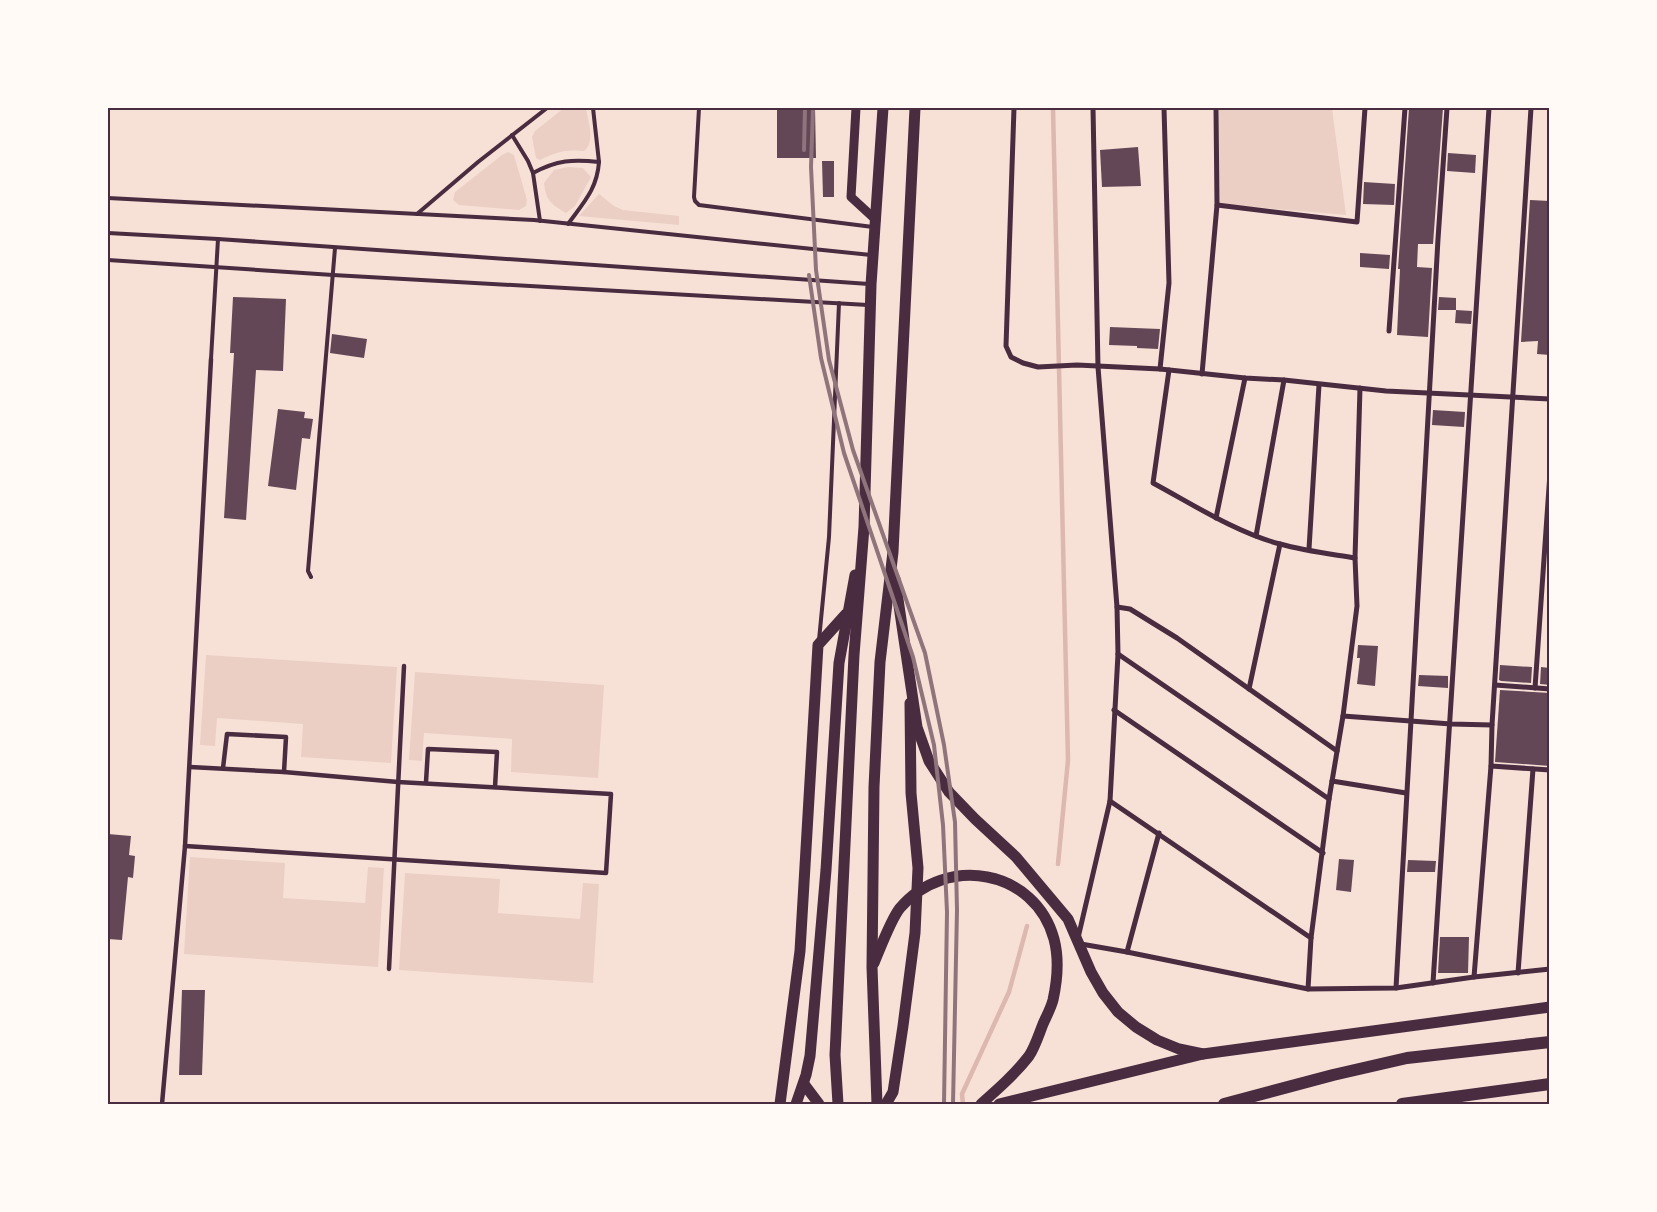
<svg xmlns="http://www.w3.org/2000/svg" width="1657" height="1212" font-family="'Nunito Sans',sans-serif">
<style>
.green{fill:#ebcfc5}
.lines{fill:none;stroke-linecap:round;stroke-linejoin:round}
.stream{stroke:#dcb8b0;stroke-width:4.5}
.building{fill:#644757}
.service{stroke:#4a2c40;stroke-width:4}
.pedestrian{stroke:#4a2c40;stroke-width:4.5}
.minor{stroke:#4a2c40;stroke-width:5}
.tertiary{stroke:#4a2c40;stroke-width:9}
.primary{stroke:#4a2c40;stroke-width:11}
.trunk{stroke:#4a2c40;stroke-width:11}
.motorway{stroke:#4a2c40;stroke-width:12}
.rail{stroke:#8f747c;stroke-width:4}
.neatline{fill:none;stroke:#4a2c40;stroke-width:2}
</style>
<rect width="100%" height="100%" fill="#f7e1d7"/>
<g class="green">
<path d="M 564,108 L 586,108 C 588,121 596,142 584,151 C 567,149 555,152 540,160 L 536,158 L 532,137 L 535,131 Z"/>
<polygon points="1219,108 1332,108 1346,215 1219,204"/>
<polygon points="508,152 514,155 527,200 526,206 519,210 459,205 453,200 455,192 502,155"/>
<path d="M 568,167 L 583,168 L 591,177 L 575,206 L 566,213 C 551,204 546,201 544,183 L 554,170 Z"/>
<polygon points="599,194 614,206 623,210 679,216 679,225 579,216"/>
<polygon points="206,655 397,667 391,763 301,757 303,724 217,718 215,746 200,745"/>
<polygon points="415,672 604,685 598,778 511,772 512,739 424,733 422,761 409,760"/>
<polygon points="190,857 285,863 283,898 365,903 368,867 384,868 378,967 184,954"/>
<polygon points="405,873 500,879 498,913 580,919 583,883 599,884 593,983 399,970"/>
</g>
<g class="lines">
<g class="stream">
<polyline points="1053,108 1068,760 1058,864"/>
<polyline points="963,1104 962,1094 1009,992 1027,926"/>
</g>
</g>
<g class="building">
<polygon points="777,108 815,108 816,158 777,158"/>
<polygon points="1409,108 1443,108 1433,244 1418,244 1417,267 1432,268 1428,337 1397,335 1400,269 1398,269"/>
<polygon points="1138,147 1141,186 1102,187 1100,150"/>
<polygon points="1448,153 1476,155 1475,173 1447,171"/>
<polygon points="822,161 834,161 834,197 823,197"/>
<polygon points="1364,182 1395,184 1394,205 1363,204"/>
<polygon points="1530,200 1550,201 1550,253 1547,277 1550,278 1550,355 1537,354 1538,341 1521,342"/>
<polygon points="1360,253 1390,255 1389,269 1360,267"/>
<polygon points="233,297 286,299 283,371 256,370 246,520 224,518 234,353 230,353"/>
<polygon points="1439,297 1456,298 1456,310 1438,310"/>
<polygon points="1456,310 1472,311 1471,324 1455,323"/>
<polygon points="1110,327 1160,329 1158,349 1137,348 1137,346 1109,345"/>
<polygon points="332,334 367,339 364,358 330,353"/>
<polygon points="278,409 305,412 304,418 313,419 310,439 302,438 296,490 268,486"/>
<polygon points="1433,410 1465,412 1464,427 1432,425"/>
<polygon points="1358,645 1378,646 1375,686 1357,684 1360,658 1357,658"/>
<polygon points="1500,665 1532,667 1531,683 1501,681 1499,680"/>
<polygon points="1541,667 1550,668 1550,685 1540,684"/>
<polygon points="1419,675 1448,676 1448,688 1418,686"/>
<polygon points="1500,690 1550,693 1550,766 1495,762"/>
<polygon points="108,834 131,836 129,855 135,856 133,878 128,877 122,940 108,939"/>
<polygon points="1339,859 1354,860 1351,892 1336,890"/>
<polygon points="1408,860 1436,861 1435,872 1407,872"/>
<polygon points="1440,937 1469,937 1468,973 1438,973"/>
<polygon points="182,990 205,990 202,1075 179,1075"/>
</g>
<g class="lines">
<g class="service">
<polyline points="699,108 694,197 695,201 699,205 873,227"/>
<polyline points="512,135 528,161 533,173 540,221"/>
<path d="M 533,173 C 557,160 573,159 599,162 L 593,108"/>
<polyline points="108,198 534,220 871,255"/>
<polyline points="417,214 478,162 547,108"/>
<path d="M 568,224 C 584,202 597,189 599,162"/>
<polyline points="108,233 218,239 869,284"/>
<polyline points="108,260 333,275 868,305"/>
<polyline points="211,359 218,239"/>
<polyline points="311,577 308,571 335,248"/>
<polyline points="819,640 829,537 839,303"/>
</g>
<g class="pedestrian">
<polyline points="223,768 227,734 286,737 284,772"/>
<polyline points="426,782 428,749 497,752 495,787"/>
<polyline points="185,846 606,873 611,794 398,782 284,772 190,767"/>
<polyline points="389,969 404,666"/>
<polyline points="162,1104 185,846 211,359"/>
</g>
<g class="minor">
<polyline points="1014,108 1006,346 1011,357 1023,363 1038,367 1077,365 1160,369 1245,378 1284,380 1386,391 1550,399"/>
<polyline points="1217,205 1357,222 1365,108"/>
<polyline points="1389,331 1405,108"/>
<polyline points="1160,369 1169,283 1164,108"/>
<path d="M 1169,370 L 1153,483 C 1192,504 1237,533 1280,544 C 1305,551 1331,554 1355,558"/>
<polyline points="1202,374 1217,205 1216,108"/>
<polyline points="1216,518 1245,378"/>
<polyline points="1256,536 1284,380"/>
<polyline points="1309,549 1319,385"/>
<polyline points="1117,607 1130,609 1177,638 1337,751"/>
<polyline points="1118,654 1329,799"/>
<polyline points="1495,685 1550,689"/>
<polyline points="1535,688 1550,473"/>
<polyline points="1249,689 1280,544"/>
<polyline points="1114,710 1323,853"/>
<polyline points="1343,716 1451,724 1492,725"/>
<polyline points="1491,766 1550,770"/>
<polyline points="1332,781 1406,793"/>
<polyline points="1110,801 1311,938"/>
<polyline points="1078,938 1110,801 1118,654 1117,607 1098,367 1093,108"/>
<polyline points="1081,944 1127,952 1308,989 1396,988 1474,977 1550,969"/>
<polyline points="1127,952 1159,833"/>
<polyline points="1518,973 1533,769"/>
<polyline points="1474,977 1491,766 1492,725 1531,108"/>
<polyline points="1433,983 1489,108"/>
<polyline points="1396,988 1438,239 1447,108"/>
<polyline points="1308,989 1311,938 1329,799 1343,716 1357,606 1355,558 1360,388"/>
</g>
<polyline class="tertiary" points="856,108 851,197 876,220"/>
<g class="primary">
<polyline points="804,1084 819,1104"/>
<polyline points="886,1104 893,1092 903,1026 915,933 918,868 911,793 910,703"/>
</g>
<g class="trunk">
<polyline points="895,579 917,727 929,761 949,792 975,819 1016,857 1068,919 1091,972 1103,993 1118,1012 1136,1027 1157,1040 1179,1049 1203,1054"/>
<path d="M 874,963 C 880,949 891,919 900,908 C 946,854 1035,869 1054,939 C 1059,958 1057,982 1053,1000 C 1051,1008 1046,1017 1043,1024 C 1039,1034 1035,1047 1029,1056 C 1015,1074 998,1089 981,1104"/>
<polyline points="780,1104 800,951 818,645 846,614"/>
<polyline points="796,1104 806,1075 810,1056 826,870 839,663 855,575"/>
<polyline points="838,1104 835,1055 854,655 864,527 871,285 883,108"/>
<polyline points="877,1104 872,967 874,787 880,662 893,552 915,108"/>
<polyline points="999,1104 1203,1054 1550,1007"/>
</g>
<g class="motorway">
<polyline points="1224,1104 1333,1075 1407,1058 1550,1042"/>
<polyline points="1402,1104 1550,1084"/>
</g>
<g class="rail">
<polyline points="813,108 811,167 816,270 829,360 853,450 925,653 944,745 955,822 957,910 953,1104"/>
<polyline points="804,150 805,108"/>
<polyline points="809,275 821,358 844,453 913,657 934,745 943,825 947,912 944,1104"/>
</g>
</g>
<rect width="1657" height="1212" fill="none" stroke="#fffaf5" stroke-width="218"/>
<rect x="109" y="109" width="1439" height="994" class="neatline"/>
</svg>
